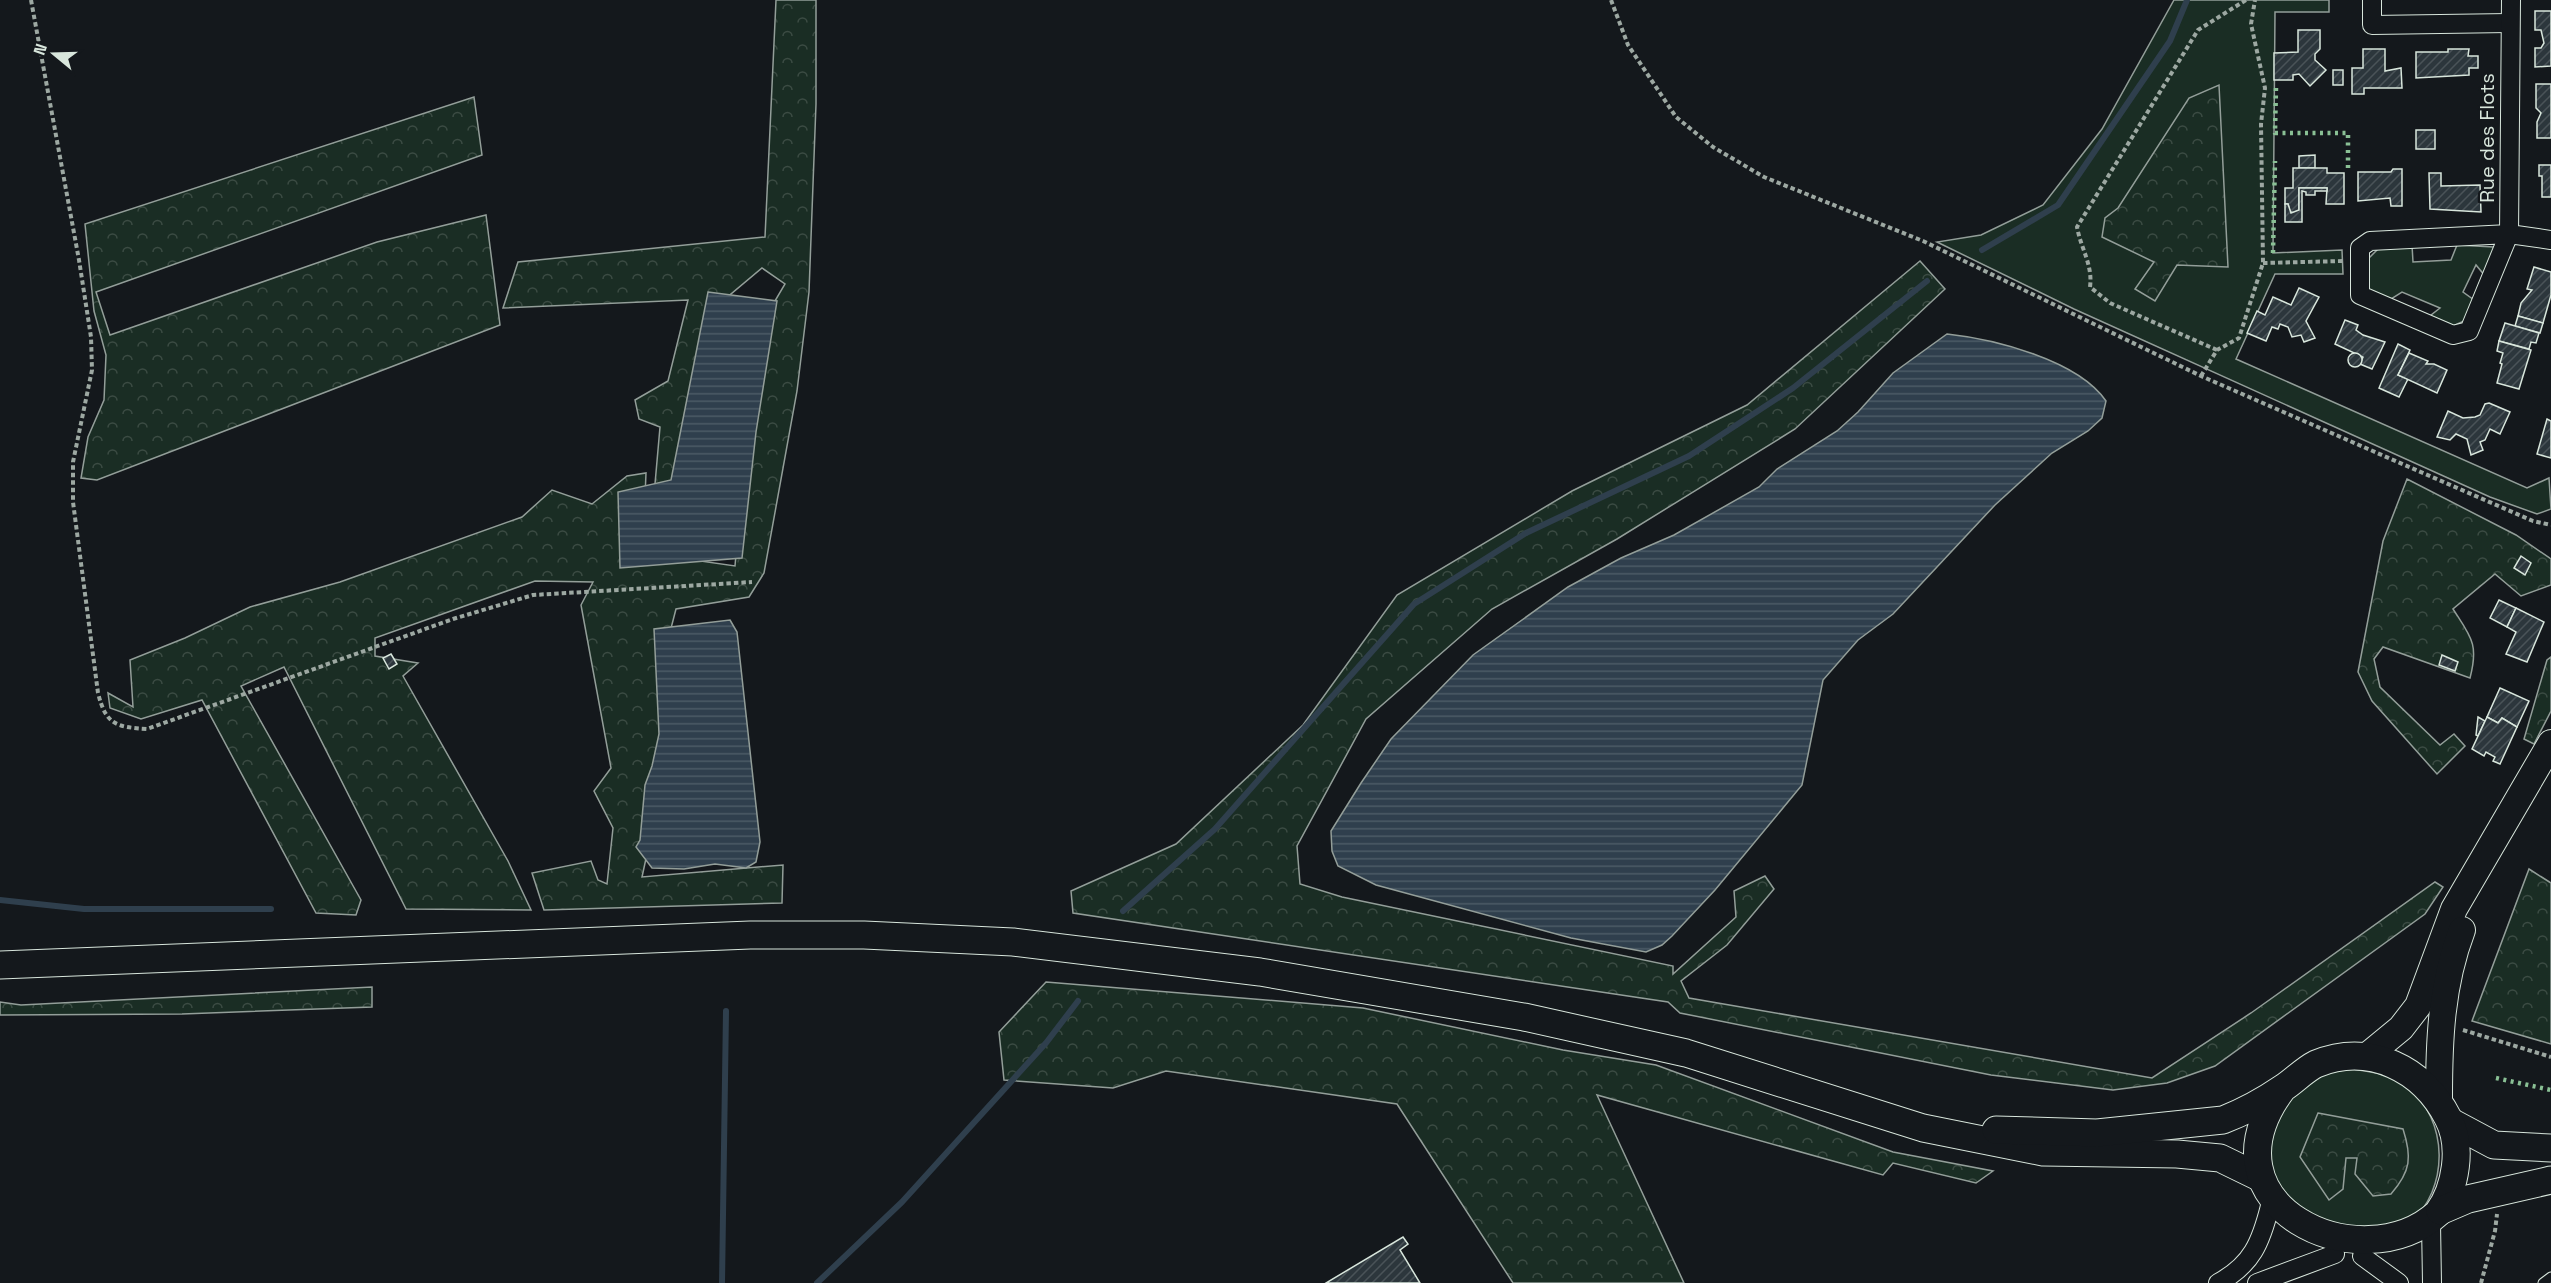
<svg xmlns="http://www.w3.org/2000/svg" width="2551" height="1283" font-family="'Space Grotesk',sans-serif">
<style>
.grass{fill:#1a2d24;stroke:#939e99;stroke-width:1.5}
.forest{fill:url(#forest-crowns);stroke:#939e99;stroke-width:1.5}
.water{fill:url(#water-rules);stroke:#939e99;stroke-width:1.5}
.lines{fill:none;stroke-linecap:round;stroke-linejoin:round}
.stream{stroke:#2f3f4d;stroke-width:6}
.building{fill:url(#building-hatch);stroke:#d8e6dc;stroke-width:1.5}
.lane-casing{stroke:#d8e6dc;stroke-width:11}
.street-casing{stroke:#d8e6dc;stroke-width:20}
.secondary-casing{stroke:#d8e6dc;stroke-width:28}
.primary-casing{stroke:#d8e6dc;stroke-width:29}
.path{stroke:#9da8a2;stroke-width:4;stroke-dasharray:4.5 3;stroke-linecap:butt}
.lane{stroke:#14181c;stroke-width:9}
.street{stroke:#14181c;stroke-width:18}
.secondary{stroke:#14181c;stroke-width:26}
.primary{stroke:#14181c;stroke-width:27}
.hedge{stroke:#8ac095;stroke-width:4.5;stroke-dasharray:3 4.5;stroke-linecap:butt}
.labels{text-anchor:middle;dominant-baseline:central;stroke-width:4.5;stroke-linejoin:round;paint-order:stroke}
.street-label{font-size:20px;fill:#d8e6dc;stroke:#14181c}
</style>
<defs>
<pattern id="forest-crowns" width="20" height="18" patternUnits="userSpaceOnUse" patternTransform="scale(1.5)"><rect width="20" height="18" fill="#1a2d24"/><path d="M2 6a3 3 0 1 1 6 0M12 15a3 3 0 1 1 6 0" fill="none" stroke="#3b4b43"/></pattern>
<pattern id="water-rules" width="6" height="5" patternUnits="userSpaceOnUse" patternTransform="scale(1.5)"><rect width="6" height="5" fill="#2f3f4d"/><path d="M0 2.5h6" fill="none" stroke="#4c5b66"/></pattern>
<pattern id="building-hatch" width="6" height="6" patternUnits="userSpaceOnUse" patternTransform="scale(1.5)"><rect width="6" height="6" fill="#2c363c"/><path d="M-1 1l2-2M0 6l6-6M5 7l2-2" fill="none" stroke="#4a5358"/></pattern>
</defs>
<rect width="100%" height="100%" fill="#14181c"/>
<g class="grass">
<polygon points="2174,0 2329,0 2329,12 2275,12 2273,253 2342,250 2343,274 2275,274 2236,359 2527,488 2549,478 2551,509 2537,514 2490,497 2074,309 1937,242 1981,235 2043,205 2102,129"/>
<polygon points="2412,245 2413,262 2451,260 2457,245 2494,247 2498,250 2486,277 2476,265 2463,292 2474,300 2464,321 2453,326 2426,319 2440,308 2402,292 2388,301 2368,291 2369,258 2380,247"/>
<path d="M 2350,1069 C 2368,1071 2391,1074 2407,1086 C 2449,1120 2450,1189 2409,1224 C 2399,1233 2366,1240 2352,1244 L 2276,1196 L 2268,1139 L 2279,1108 L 2320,1074 Z"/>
</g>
<g class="forest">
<polygon points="776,0 816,0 816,104 809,292 797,391 764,573 749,597 676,609 663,659 668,757 642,877 783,865 782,903 544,910 532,873 591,861 598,880 607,884 613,828 594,791 611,768 581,605 593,582 535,581 375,638 375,656 418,663 403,676 508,861 531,910 406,909 284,667 241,686 361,900 356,915 316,913 202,700 141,719 110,708 108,693 133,707 130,660 185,638 250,607 340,582 522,517 552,490 592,504 627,476 646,473 645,497 630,551 735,566 755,335 785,284 762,268 712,310 679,490 655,484 660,427 639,419 635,400 668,381 688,300 503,308 518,262 765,237"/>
<polygon points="2219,85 2228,267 2177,265 2155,301 2135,289 2154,262 2102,237 2105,218 2118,208 2189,98"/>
<polygon points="474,97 482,155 96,292 110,335 377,242 486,215 500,325 97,480 81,478 88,437 104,400 106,355 94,311 85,224"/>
<polygon points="1920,261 1945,289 1795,429 1617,539 1492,609 1366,719 1297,846 1300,884 1342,897 1673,966 1673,974 1736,917 1734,891 1765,876 1774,889 1727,945 1681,981 1689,998 2152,1078 2251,1013 2435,882 2443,887 2425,914 2215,1066 2167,1083 2113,1090 1991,1075 1680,1013 1668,1002 1073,913 1071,891 1176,844 1303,725 1397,595 1572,491 1747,405"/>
<path d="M 2407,479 L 2516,535 L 2551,559 L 2551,585 L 2521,596 L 2495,574 L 2453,609 C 2471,637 2479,644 2470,678 L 2383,647 L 2374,659 L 2380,687 L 2440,745 L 2454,734 L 2465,746 L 2437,774 L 2372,701 L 2358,672 L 2383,541 Z"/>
<polygon points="2551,657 2551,711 2534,744 2524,739 2547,660"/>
<polygon points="2529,869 2551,883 2551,1044 2472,1021"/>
<polygon points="1046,982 1363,1008 1563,1050 1656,1065 1893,1152 1993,1171 1976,1183 1893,1163 1883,1175 1597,1095 1684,1283 1513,1283 1397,1104 1166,1071 1113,1088 1004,1080 999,1032"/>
<polygon points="372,987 372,1007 182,1014 0,1015 0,1002 21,1005"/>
<path d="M 2318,1113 L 2403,1129 C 2412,1157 2411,1171 2391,1194 L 2373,1196 L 2355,1174 L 2357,1158 L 2346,1158 L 2343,1189 L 2329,1200 L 2300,1157 Z"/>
</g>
<g class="water">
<polygon points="708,292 777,301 756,432 742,558 620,568 618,492 671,480"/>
<path d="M 1947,334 C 1994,339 2078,360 2106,401 L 2102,418 L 2088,431 L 2052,453 L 1995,505 L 1893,614 L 1858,640 L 1823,680 L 1802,785 L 1715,890 L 1672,936 L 1662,945 L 1646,952 L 1571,938 L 1376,885 L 1338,866 L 1332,851 L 1331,831 L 1361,783 L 1391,739 L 1473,655 L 1568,587 L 1621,558 L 1674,535 L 1759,487 L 1777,469 L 1837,431 L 1858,412 L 1893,373 Z"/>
<polygon points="730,620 737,632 760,842 756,862 746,868 715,864 684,869 652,868 636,847 640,840 645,785 652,766 659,734 654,629"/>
</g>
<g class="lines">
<g class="stream">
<polyline points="1982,250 2058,205 2170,41 2187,0"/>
<polyline points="0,900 84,909 271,909"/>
<polyline points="1123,911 1215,829 1414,604 1526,533 1689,456 1793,388 1927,281"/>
<polyline points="722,1283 726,1011"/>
<polyline points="817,1283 902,1202 1046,1043 1078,1001"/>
</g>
</g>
<g class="building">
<polygon points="2535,11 2551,11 2551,66 2535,67 2535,48 2541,48 2544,43 2541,30 2535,30"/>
<polygon points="2298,30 2320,30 2320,49 2315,54 2315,60 2326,70 2310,86 2299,74 2293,75 2293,80 2274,80 2274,53 2298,52"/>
<polygon points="2363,49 2385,49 2385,71 2401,68 2402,88 2364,88 2364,94 2352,94 2352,68 2363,68"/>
<polygon points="2448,49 2469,49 2468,56 2478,56 2478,68 2469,68 2469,75 2416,78 2416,52 2448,52"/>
<rect x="2333" y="70" width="10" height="15"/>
<polygon points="2536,84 2551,84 2551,138 2537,138 2537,122 2541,113 2536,108"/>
<rect x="2416" y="130" width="19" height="19"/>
<polygon points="2315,155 2315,168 2299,168 2299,156"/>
<polygon points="2539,165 2551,165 2551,197 2542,197 2542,176 2539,176"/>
<polygon points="2293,168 2327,168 2327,173 2344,173 2344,204 2326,204 2327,188 2299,188 2299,210 2295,213 2290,212 2288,204 2285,204 2285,188 2293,188"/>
<polygon points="2393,169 2402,169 2402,206 2391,206 2390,198 2358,201 2358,172 2391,172"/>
<polygon points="2429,173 2441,173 2441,186 2480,185 2481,212 2430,209"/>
<polygon points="2299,188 2327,188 2327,191 2315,191 2315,195 2306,195 2306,192 2302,191 2302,222 2285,222 2285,204 2288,204 2291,213 2299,210"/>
<polygon points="2534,267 2551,272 2551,295 2543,323 2518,316 2521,303 2532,290 2527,289"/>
<polygon points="2299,288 2319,297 2306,321 2315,338 2304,342 2301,335 2292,337 2288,327 2280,324 2278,329 2272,327 2266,341 2247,333 2257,311 2265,315 2273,297 2291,305"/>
<polygon points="2518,316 2543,323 2540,333 2515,326"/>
<polygon points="2345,320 2358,325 2356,330 2363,335 2385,342 2372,369 2360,364 2363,357 2335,344"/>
<polygon points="2505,323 2539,333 2536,343 2531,342 2529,349 2499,341"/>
<polygon points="2499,341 2531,350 2519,389 2497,383 2502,364 2500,363 2503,353 2497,351"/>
<polygon points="2398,344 2410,350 2398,375 2408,379 2399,397 2379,388"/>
<polygon points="2409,353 2428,361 2426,364 2434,364 2447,370 2437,393 2398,375"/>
<circle cx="2355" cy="360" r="7"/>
<polygon points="2489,403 2510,412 2500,434 2490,429 2485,440 2480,442 2483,450 2471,455 2467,439 2456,434 2450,440 2437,437 2448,411 2463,418 2475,417 2480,415 2485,404"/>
<polygon points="2547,419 2551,421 2551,458 2537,454"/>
<polygon points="2521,556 2531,563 2525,575 2514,568"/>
<polygon points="2499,600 2516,608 2507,627 2490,618"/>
<polygon points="2516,608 2544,622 2527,662 2506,654 2516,632 2507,627"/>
<polygon points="391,654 397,664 389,669 383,658"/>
<polygon points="2442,655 2458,662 2455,671 2439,665"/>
<polygon points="2500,688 2529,701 2517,727 2502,718 2498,723 2487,717"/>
<polygon points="2478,717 2485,721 2478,736 2476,735"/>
<polygon points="2487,717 2498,723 2502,718 2517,727 2500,764 2493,761 2495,757 2486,752 2484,756 2472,749"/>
<polygon points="1403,1237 1408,1244 1400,1250 1420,1283 1326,1283"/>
</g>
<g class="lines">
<defs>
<polyline id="lane" points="2543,1283 2551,1277"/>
<g id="street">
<polyline points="2372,0 2372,25 2509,23"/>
<polyline points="2511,0 2509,234 2469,331 2453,335 2360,295 2360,248 2370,241 2509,234 2551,240"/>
<polyline points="2431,1223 2432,1283"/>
<polyline points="2362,1256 2399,1283"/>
<path d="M 2218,1283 C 2252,1265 2261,1242 2270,1206"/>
<polyline points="2257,1283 2335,1254"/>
</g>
<g id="secondary">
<polyline points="2367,1056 2401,1028 2418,1006 2454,909 2551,743"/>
<path d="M 2439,1098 C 2439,1041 2441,985 2462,930"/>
</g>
<g id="primary">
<polyline points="0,965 750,935 864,935 1013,942 1260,972 1524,1017 1686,1053 1923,1128 2043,1152 2177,1154 2220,1158 2259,1177"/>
<polyline points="2451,1122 2494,1145 2551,1148"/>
<path d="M 1996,1130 L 2097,1133 L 2223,1120 C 2244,1112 2264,1101 2283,1088 C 2294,1081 2304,1070 2316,1064 C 2370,1042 2423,1069 2448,1118 C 2463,1146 2456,1188 2438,1213 C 2361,1283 2194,1206 2283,1088"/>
<polyline points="2440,1211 2468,1199 2551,1180"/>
</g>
</defs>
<use href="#lane" class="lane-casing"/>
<use href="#street" class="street-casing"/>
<use href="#secondary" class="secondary-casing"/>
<use href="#primary" class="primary-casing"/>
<g class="path">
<path d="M 31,0 L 79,260 L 91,337 L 92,370 L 73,462 L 73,502 L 98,693 C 106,725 116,727 147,729 L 453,619 L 533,595 L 752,582"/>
<polyline points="1611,0 1628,45 1676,117 1713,147 1764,177 1923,241 2201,376 2533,521 2551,525"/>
<polyline points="2263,263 2343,261"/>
<path d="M 2217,350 L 2110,303 L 2090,287 C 2093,265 2081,249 2077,227 L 2198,30 L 2246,0"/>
<polyline points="2201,376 2217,350 2239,338 2263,263 2261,124 2265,88 2251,24 2255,0"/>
<polyline points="2463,1030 2551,1057"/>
<polyline points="2481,1283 2495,1231 2497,1214"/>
</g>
<use href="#lane" class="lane"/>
<use href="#street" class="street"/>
<use href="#secondary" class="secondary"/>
<use href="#primary" class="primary"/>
<g class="hedge">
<polyline points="2276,88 2275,133 2348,133 2348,170"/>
<polyline points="2273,253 2275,161"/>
<polyline points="2496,1078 2551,1090"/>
</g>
</g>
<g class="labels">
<g class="street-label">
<text transform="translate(2487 138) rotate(-90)">Rue des Flots</text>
</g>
</g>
<g transform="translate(54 54) rotate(289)" stroke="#14181c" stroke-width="4.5" paint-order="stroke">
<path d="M0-4.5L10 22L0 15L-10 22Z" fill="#d8e6dc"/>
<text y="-9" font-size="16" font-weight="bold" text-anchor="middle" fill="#d8e6dc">N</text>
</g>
</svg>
